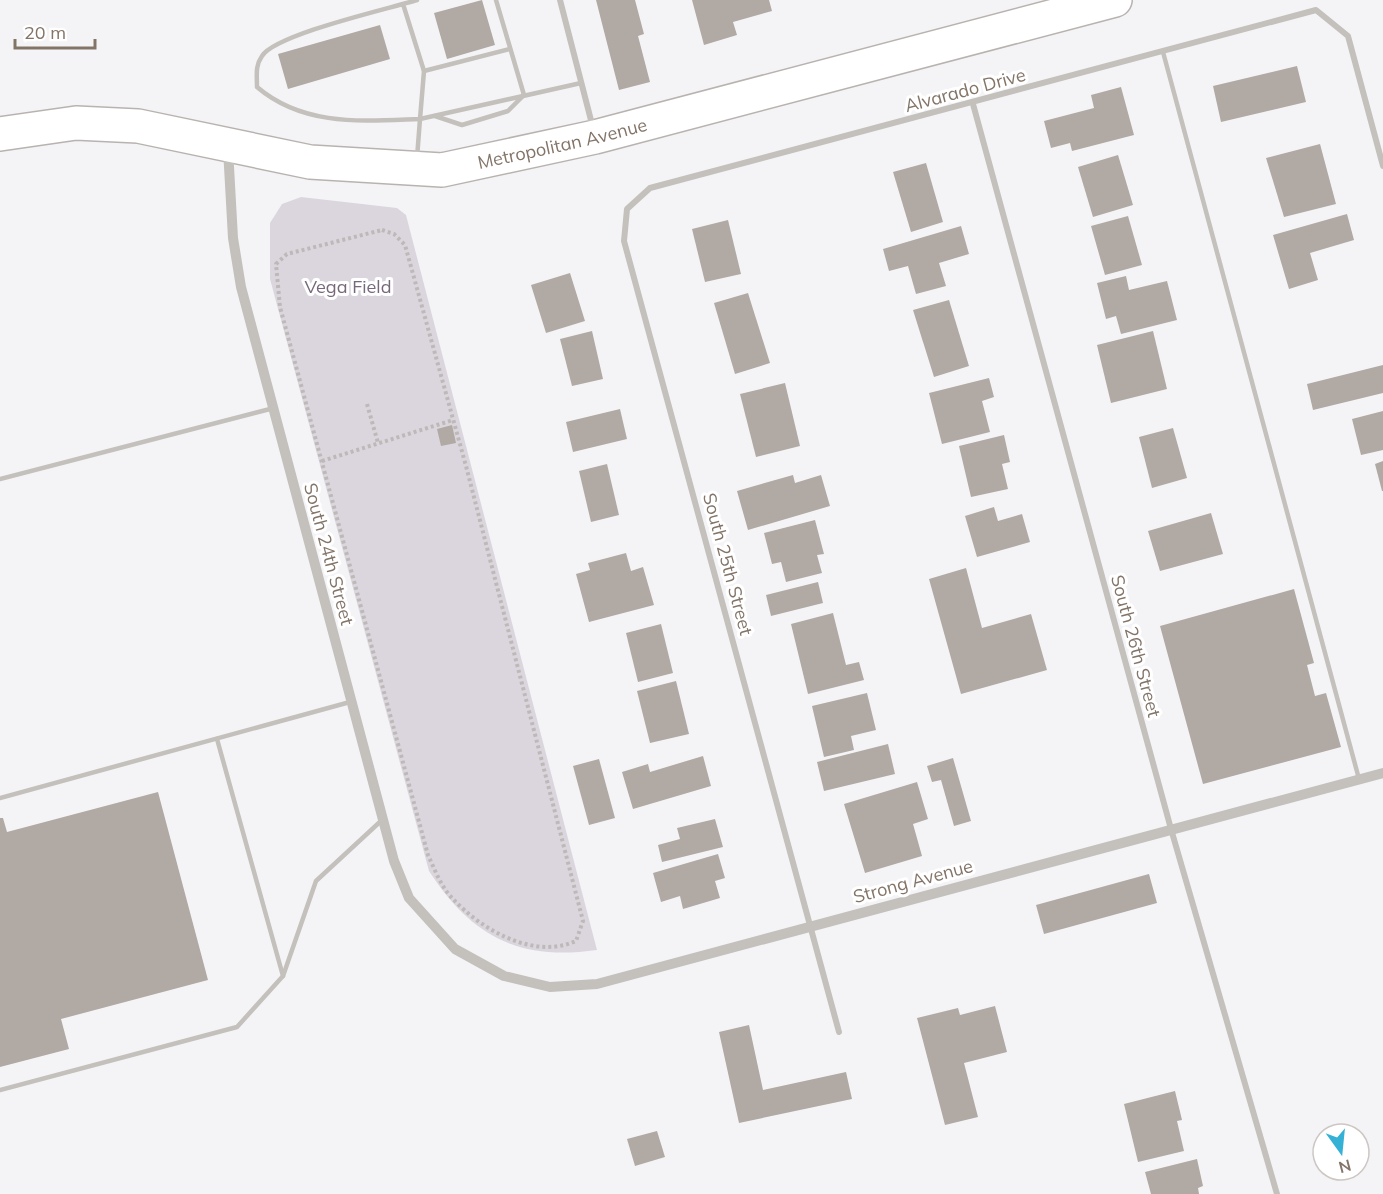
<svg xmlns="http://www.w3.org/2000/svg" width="1383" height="1194" font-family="Mulish,sans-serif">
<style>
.green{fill:#dbd6de}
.building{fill:#b1a9a3}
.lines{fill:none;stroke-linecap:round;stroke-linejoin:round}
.secondary-casing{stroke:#b9b3af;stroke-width:36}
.path{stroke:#bdb9b7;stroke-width:4;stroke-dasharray:3 3;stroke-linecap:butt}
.service{stroke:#c4c0bc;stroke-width:4.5}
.minor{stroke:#c4c0bc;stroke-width:6}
.tertiary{stroke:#c4c0bc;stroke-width:10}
.secondary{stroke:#fff;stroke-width:33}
.labels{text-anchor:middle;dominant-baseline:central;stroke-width:6;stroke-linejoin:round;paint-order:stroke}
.street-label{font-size:18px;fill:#837468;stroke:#fff}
.park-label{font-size:18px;fill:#77677b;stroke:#fff}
</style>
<rect width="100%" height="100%" fill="#f4f4f7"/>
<path class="green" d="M 301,197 L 397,208 L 406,215 L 597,950 C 519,961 472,937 429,871 L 270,279 L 270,223 L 282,204 Z"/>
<g class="building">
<polygon points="482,0 495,45 447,59 434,13"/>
<polygon points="596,0 635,0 644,34 638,36 650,82 619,90"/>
<polygon points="692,0 769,0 772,11 733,22 737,35 704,45"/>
<polygon points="380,25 390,59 288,89 278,54"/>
<polygon points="1297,66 1306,102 1221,122 1213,86"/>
<polygon points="1121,87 1134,135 1072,151 1070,143 1051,148 1044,121 1094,108 1091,95"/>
<polygon points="1320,144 1336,204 1284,217 1266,158"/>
<polygon points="1118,155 1133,205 1093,217 1078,167"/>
<polygon points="926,163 943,222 911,232 893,172"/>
<polygon points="1347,214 1354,240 1310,253 1318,280 1289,289 1273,235"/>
<polygon points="1128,216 1142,265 1105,275 1091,226"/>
<polygon points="728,220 741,274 705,282 692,229"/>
<polygon points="961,226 969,254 939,263 946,286 916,294 908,266 889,271 883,249"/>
<polygon points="570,273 585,321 546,333 531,285"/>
<polygon points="1126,276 1129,290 1167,281 1177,320 1121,334 1116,316 1106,319 1097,283"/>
<polygon points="748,293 770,363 735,374 714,303"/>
<polygon points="949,300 969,366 934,377 913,310"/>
<polygon points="592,331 603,379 572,386 560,339"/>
<polygon points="1153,331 1167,389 1111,403 1097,345"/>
<polygon points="1383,365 1383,393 1313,410 1307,384"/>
<polygon points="989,378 994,397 982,401 990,432 942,444 929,393"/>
<polygon points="785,383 800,446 756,457 740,394"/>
<polygon points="620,409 627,439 573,452 566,422"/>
<polygon points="1383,411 1383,450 1361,455 1352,419"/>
<polygon points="452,425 456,443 441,446 437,429"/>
<polygon points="1173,428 1187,478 1152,488 1139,437"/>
<polygon points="1004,435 1010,462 1002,464 1008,489 971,497 959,446"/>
<polygon points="1383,461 1383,491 1382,491 1375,464"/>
<polygon points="607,464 619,515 591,522 579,471"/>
<polygon points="793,475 795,483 821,475 830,506 748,530 737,491"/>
<polygon points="994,507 998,521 1022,514 1030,542 977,557 965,516"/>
<polygon points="1211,513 1223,554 1160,571 1148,531"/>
<polygon points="815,520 824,554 817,555 822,573 786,582 781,562 772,564 764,533"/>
<polygon points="626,553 631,571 643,567 654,605 589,622 576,574 590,570 588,563"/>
<polygon points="966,568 982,628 1031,614 1047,670 961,694 929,579"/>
<polygon points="818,582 823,603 771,616 766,595"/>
<polygon points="1294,589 1314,663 1307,665 1315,696 1326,693 1341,747 1203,784 1160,626"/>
<polygon points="833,613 846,665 859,662 864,680 808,694 791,624"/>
<polygon points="661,624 673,673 638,682 626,633"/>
<polygon points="676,681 689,734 650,743 637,691"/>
<polygon points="867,693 876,730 851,736 854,750 824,757 812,706"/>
<polygon points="888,744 895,774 824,791 817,762"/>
<polygon points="703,756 711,786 633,809 622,772 648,764 650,772"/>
<polygon points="953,758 971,821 954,826 941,780 932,782 927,766"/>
<polygon points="599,759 615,818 589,825 573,766"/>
<polygon points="917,782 928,819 913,824 922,856 865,873 844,804"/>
<polygon points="158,792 208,980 61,1019 69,1049 0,1067 0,818 3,818 7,832"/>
<polygon points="715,819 723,847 662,862 658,845 680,839 677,828"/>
<polygon points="718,854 725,878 715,881 720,898 683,909 680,896 661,902 653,873"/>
<polygon points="1149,874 1157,903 1044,934 1036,905"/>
<polygon points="995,1006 1007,1052 964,1063 978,1117 945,1125 917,1018 958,1008 960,1015"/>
<polygon points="749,1025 763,1090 846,1072 852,1099 739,1123 719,1032"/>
<polygon points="1175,1091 1182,1120 1177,1121 1184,1151 1138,1162 1124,1104"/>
<polygon points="657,1131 665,1157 635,1166 627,1139"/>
<polygon points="1197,1159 1203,1186 1198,1188 1199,1194 1151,1194 1145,1172"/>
</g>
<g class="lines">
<defs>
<g id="secondary">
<path id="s1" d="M 0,134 L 76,123 L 138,126 L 310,162 L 442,170 L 595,137 L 1115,0"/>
</g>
</defs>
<use href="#secondary" class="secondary-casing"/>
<g class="path">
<path d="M 382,230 L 394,234 L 405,245 L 466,466 L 583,921 L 576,941 C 534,960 482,930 453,899 C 441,887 435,870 428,855 L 280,307 L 276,264 L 287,254 Z"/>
<polyline points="367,404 378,443"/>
<polyline points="322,461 453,420"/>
</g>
<g class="service">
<path d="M 403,4 L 424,71 L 420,119 C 363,121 304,127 257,87 C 257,75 255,66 262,56 C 276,34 388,9 417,0"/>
<polyline points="1163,52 1359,779"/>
<polyline points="424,71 510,49"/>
<polyline points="435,116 462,125 508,111 524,95 496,0"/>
<polyline points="417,158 420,119 581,83"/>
<polyline points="0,479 274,408"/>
<polyline points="217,739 283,976"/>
<polyline points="0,798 350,702"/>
<polyline points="0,1090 237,1027 283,976 316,881 382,820"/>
</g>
<g class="minor">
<polyline points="560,0 593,128"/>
<polyline points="973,104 1171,829 1277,1194"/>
<polyline points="839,1032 624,241 627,209 650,188 1316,10 1348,36 1383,166"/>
</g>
<polyline class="tertiary" points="228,149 233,238 241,287 394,861 409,898 455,949 504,976 550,987 597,984 1383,773"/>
<use href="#secondary" class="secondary"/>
</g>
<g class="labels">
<g class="street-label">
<text transform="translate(965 90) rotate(-15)">Alvarado Drive</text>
<text stroke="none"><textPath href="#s1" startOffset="570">Metropolitan Avenue</textPath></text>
<text transform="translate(329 554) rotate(75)">South 24th Street</text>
<text transform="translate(728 564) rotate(75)">South 25th Street</text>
<text transform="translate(1136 646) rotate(75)">South 26th Street</text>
<text transform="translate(913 881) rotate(-15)">Strong Avenue</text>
</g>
<g class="park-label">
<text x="348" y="286">Vega Field</text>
</g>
</g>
<g transform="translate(1341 1152) rotate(165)"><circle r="28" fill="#ffffff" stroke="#cdc7c3" stroke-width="1.5"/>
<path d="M0-4.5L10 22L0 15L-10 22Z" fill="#35b1d6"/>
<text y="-9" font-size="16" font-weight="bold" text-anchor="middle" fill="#837468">N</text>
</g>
<path d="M15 39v9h80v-9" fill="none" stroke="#837468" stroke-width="3"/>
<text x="24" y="39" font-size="18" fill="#837468" stroke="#ffffff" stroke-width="4.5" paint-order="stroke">20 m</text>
</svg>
